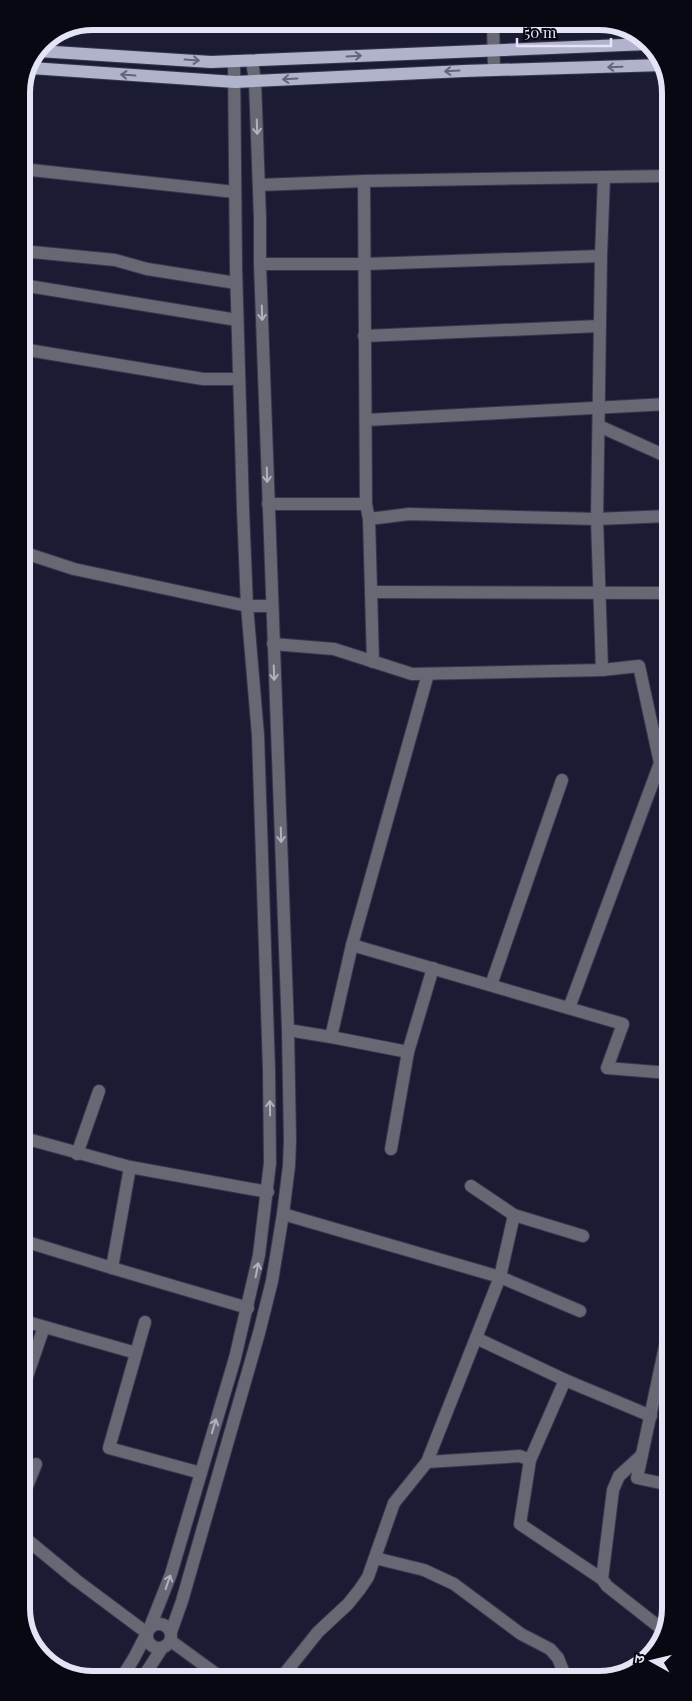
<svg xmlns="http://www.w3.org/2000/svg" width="692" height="1701" font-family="'Playfair Display','Noto Sans Devanagari',serif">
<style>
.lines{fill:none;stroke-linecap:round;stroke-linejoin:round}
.minor-casing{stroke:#37384e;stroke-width:14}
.major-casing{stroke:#37384e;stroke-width:14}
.minor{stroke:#676874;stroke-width:12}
.major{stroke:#b1b2cc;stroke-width:12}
.oneway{stroke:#646678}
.oneway2{stroke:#b1b2c1}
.rim{fill:none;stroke:#e3e4f5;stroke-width:6}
</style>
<rect width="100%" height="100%" fill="#1b1c33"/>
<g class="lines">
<defs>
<g id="minor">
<polyline points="493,21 494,70"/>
<polyline points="22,169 235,192"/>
<polyline points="259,185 364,181"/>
<polyline points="22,251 115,260 147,269 236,283"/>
<polyline points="260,264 365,264 601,256 604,177"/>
<polyline points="22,285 237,320"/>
<polyline points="364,336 600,326"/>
<polyline points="22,349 203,379 239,379"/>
<polyline points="366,420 668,404"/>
<polyline points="599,426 668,457"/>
<polyline points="268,504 366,504 369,519 409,514 597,519 668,516"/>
<polyline points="366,504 364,181 667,176"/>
<polyline points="369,519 373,662"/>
<polyline points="22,552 74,569 247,606 272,606"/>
<polyline points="371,592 668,593"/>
<polyline points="273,644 334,649 412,674 602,670 597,519 601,256"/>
<polyline points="352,945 428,674"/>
<polyline points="491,985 562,780"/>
<polyline points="569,1008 660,763 639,666 602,670"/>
<polyline points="288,1030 331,1037 352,945 623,1024 607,1068 669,1073"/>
<polyline points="331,1037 408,1052"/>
<polyline points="24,1138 130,1167 268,1192"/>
<polyline points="391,1149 408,1052 433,968"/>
<polyline points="77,1154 99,1091"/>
<polyline points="471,1186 514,1215 583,1236"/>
<polyline points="514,1215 500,1277 580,1311"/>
<polyline points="24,1241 112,1268 130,1167"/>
<polyline points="112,1268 248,1308"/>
<polyline points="24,1321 136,1353"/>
<polyline points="145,1322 109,1448 201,1473"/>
<polyline points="670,1323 637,1478 670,1485"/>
<polyline points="476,1338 565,1380 651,1416"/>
<polyline points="565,1380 530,1460 520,1524 602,1579 607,1586 663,1630"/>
<polyline points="24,1385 44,1327"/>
<polyline points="427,1462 520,1456 530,1460"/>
<polyline points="25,1491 36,1464"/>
<polyline points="25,1538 76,1580 147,1633 134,1658 121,1679"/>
<polyline points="375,1558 424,1570 454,1584 521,1634 550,1649 558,1658 565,1676"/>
<polyline points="602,1579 613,1490 619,1476 642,1455"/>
<circle cx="159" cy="1636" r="12"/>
<polyline points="150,1627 171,1574 235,1358 259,1255 270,1163 269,1070 258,735 247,606 243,509 236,268 234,61"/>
<polyline points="171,1632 182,1601 259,1333 272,1281 283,1214 289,1166 290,1140 288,1030 260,264 260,218 255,81 252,61"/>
<polyline points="171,1641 223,1679"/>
<polyline points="281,1678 318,1632 348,1604 360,1589 368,1577 394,1503 427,1462 500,1277 283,1214"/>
<polyline points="142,1679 162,1648"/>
</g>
<g id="major">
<polyline points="38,51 211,62 648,44"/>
<polyline points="31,68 235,82 464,71 663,65"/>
</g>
</defs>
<use href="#minor" class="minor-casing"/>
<use href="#major" class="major-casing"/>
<use href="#minor" class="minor"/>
<use href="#major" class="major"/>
</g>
<defs><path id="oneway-shaft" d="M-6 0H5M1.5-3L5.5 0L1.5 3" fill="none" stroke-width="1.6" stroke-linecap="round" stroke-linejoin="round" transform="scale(1.25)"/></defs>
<g class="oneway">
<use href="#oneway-shaft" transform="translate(354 56) rotate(-3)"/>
<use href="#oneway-shaft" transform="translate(192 60) rotate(4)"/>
<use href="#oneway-shaft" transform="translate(615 67) rotate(178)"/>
<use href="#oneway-shaft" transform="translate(452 71) rotate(177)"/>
<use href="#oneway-shaft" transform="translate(128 75) rotate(-176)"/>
<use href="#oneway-shaft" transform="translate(290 79) rotate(177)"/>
</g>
<g class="oneway2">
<use href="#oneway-shaft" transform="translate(257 127) rotate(88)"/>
<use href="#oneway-shaft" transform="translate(262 313) rotate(88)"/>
<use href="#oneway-shaft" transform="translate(267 475) rotate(88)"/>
<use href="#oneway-shaft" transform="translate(274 673) rotate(88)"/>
<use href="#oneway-shaft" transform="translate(281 835) rotate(88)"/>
<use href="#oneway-shaft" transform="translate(270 1108) rotate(-91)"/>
<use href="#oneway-shaft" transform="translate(257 1270) rotate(-79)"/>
<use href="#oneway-shaft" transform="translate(214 1426) rotate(-73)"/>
<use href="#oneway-shaft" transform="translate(168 1582) rotate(-71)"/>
</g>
<path d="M0 0H692V1701H0ZM93 30H599A63 63 0 0 1 662 93V1608A63 63 0 0 1 599 1671H93A63 63 0 0 1 30 1608V93A63 63 0 0 1 93 30Z" fill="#070812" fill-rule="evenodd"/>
<path class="rim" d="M93 30H599A63 63 0 0 1 662 93V1608A63 63 0 0 1 599 1671H93A63 63 0 0 1 30 1608V93A63 63 0 0 1 93 30Z"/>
<g transform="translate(652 1661) rotate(278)" stroke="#070812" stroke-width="4" paint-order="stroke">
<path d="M0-4L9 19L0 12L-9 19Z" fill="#e3e4f5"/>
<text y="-8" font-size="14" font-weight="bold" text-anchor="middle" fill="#e3e4f5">उ</text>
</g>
<path d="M517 38v8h94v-8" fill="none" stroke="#e3e4f5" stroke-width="2.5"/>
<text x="524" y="38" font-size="15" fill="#e3e4f5" stroke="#070812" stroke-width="4" paint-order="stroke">50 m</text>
</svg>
